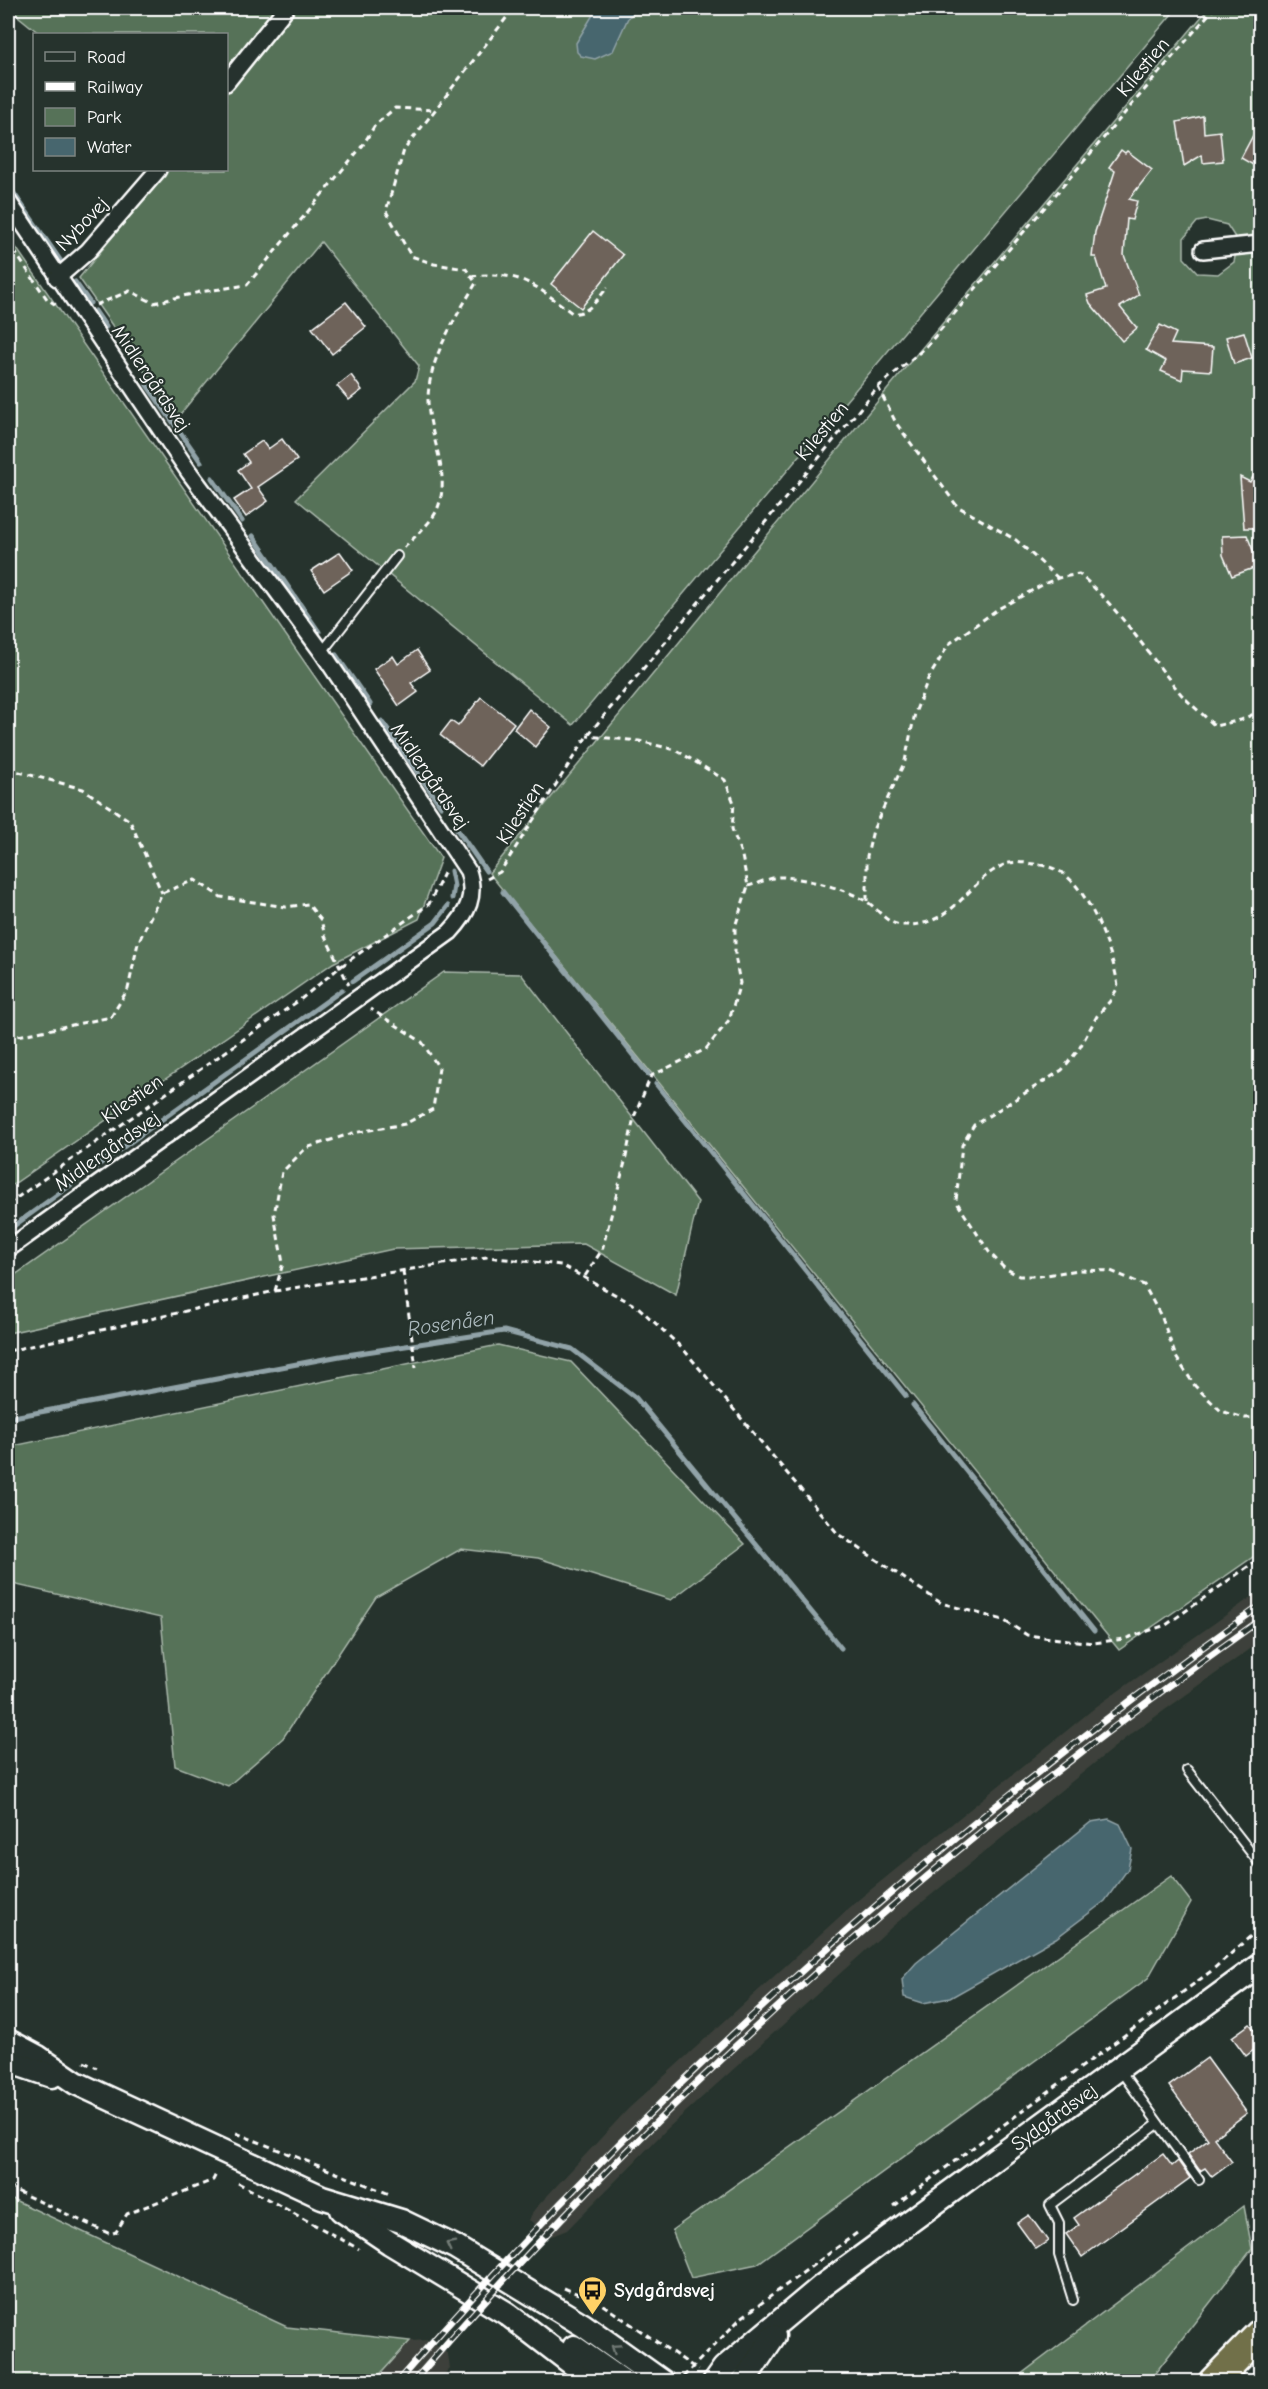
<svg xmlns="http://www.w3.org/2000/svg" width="1268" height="2389" font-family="'Comic Neue',sans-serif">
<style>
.built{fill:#3c413a}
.green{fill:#567258;stroke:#aab8ac;stroke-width:1.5;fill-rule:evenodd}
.water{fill:#47666e;stroke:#91a3a8;stroke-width:1.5}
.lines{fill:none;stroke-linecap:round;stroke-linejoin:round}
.stream{stroke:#91a3a8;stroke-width:5}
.building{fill:#6e635a;stroke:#fff;stroke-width:1.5}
.lane-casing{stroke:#fff;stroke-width:12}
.street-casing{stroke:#fff;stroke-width:20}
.secondary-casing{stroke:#fff;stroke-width:27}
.highway-casing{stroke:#fff;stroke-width:33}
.path{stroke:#fff;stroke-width:3;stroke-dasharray:6 4.5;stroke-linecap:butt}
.lane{stroke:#26332d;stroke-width:8}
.street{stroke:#26332d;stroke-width:15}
.secondary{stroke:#26332d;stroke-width:22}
.highway{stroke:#71704a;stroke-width:28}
.rail-casing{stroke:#fff;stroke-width:7}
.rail{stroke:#26332d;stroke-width:4.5;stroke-dasharray:14;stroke-linecap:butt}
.oneway{stroke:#727a76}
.labels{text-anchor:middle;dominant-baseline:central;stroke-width:4.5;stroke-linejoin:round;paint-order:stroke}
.street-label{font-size:20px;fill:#fff;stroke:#26332d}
.poi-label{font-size:20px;font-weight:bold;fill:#fff;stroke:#26332d;text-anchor:start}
.water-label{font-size:21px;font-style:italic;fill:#acbabe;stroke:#26332d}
</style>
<rect width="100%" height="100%" fill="#26332d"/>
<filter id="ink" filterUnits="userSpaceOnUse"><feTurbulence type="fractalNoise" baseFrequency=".0167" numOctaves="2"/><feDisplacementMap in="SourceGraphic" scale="12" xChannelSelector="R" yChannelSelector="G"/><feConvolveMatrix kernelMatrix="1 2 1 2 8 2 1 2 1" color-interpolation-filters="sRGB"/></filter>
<g filter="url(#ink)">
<g class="built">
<polygon points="1260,1591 1260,1642 1127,1737 894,1925 668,2128 567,2230 552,2236 529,2220 534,2210 628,2109 858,1900 1097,1706"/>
<polygon points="428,2340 448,2354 450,2368 438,2381 374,2382 410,2341"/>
</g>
<g class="green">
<polygon points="8,8 1177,8 573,725 296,499 415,381 419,366 321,242 177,418 79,278 167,170 226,170 226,34 40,34"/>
<path d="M 1209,8 L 1260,8 L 1260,1552 L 1119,1650 L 489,873 L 915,356 ZM 1207,220 L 1227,225 L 1238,242 L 1234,262 L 1218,274 L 1198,273 L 1184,258 L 1184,238 L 1197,222 Z"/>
<polygon points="8,236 441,858 419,919 333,963 8,1188"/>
<polygon points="444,972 521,974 698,1202 676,1295 584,1244 393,1249 8,1333 8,1280"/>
<polygon points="498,1345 571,1362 745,1544 671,1600 538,1558 461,1549 376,1597 283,1738 228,1786 175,1766 161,1618 8,1583 8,1447"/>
<polygon points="1171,1876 1191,1902 1148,1978 757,2264 691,2278 672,2230"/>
<polygon points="8,2197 287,2327 410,2341 374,2381 8,2381"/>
<polygon points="1244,2206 1252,2249 1149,2381 1012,2381"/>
</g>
<g class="water">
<polygon points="597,8 638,8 628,18 613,51 595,59 581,56 577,52 576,43"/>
<polygon points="1109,1819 1120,1824 1132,1849 1128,1869 1105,1901 1056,1938 950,1998 923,2003 904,1997 902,1979 916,1963 1091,1822"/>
</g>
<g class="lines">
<g class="stream">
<polyline points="8,185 60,260"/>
<polyline points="75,282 90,303"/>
<polyline points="95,311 106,327"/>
<polyline points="147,385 201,462"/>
<polyline points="212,478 242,521"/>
<polyline points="253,536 319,632"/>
<polyline points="336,655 370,704"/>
<polyline points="382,721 441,806"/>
<polyline points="456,828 486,871"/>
<polyline points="451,871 454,886 452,898"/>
<polyline points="503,892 648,1074"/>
<polyline points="353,981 435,923 448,906"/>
<polyline points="656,1084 906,1396"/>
<polyline points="8,1230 342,990"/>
<polyline points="913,1405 1094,1631"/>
<polyline points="8,1418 340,1356 504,1331 572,1349 636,1398 841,1648"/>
</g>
</g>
<g class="building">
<polygon points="1203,116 1204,133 1220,131 1223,161 1203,163 1202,155 1184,166 1177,122"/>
<polygon points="1260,122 1260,169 1241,158"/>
<polygon points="1121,150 1125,153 1127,151 1152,170 1129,199 1137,201 1132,220 1127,219 1124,255 1139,295 1120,307 1137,328 1122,341 1090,303 1087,295 1106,289 1096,257 1092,257 1095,232 1115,171 1109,167"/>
<polygon points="593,231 623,255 581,308 551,284"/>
<polygon points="346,302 366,327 332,354 312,328"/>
<polygon points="1160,325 1176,333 1171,344 1213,347 1211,371 1183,369 1182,380 1161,371 1166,361 1146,350"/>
<polygon points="1244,332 1252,358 1234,364 1226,337"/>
<polygon points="351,375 362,390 349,400 337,386"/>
<polygon points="282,439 297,460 258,487 268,501 246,517 234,500 251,489 238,470 249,462 243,454 262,441 268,449"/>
<polygon points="1260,465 1260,528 1244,528 1240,477 1250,482"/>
<polygon points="1247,535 1259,566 1232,576 1223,555 1222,536"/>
<polygon points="340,552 353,570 324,590 311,571"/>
<polygon points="417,650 430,670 411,683 418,692 399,706 374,669 393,656 398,664"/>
<polygon points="481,697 514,723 480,766 440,735 451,721 458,726"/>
<polygon points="529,709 551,727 535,747 514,729"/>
<polygon points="1250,2024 1260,2038 1260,2045 1246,2056 1232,2037"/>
<polygon points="1207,2058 1247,2113 1214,2138 1232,2162 1212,2177 1205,2168 1200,2171 1188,2154 1208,2139 1169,2086"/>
<polygon points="1163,2154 1172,2166 1178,2161 1190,2178 1082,2257 1066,2234 1079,2225 1074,2218"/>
<polygon points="1029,2215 1048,2241 1036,2249 1017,2223"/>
</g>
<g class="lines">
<defs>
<g id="lane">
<polyline points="322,652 397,556"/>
<polyline points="1187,1770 1260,1864"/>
<polyline points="1120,2070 1199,2180"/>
<polyline points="1073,2300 1059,2255 1059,2223 1050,2205 1158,2124"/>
</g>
<g id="street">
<polyline points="226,83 286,8"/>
<path d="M 8,201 L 189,472 L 322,652 L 468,871 C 476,896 468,913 450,932 L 8,1249"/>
<polyline points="1203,250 1260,244"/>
<polyline points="57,278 88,251 158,170"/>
</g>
<g id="secondary">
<polyline points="8,2041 38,2057 76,2083 322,2197 401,2221 455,2247 583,2325 663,2382"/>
<polyline points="8,2061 52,2076"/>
<polyline points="341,2210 390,2243 506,2313 596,2382"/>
<polyline points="574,2347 624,2382"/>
<polyline points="714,2382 724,2368 822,2286 1260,1965"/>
<polyline points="743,2382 774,2336"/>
</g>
<polyline id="highway" points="1213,2382 1260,2334"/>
</defs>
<use href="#lane" class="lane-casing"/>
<use href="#street" class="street-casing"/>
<use href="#secondary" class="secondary-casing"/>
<use href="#highway" class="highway-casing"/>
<g class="path">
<polyline points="8,242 47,299 59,307"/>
<path d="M 471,276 C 521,271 534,284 572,313 C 589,315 598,298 608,287"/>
<polyline points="96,305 130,291 154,303 200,292 247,285 363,145 375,125 395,108 435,110"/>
<polyline points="878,387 896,423 957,506 1016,540 1058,578"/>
<path d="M 404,548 C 414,537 431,523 437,510 C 453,472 427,435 428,397 C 430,356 456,317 476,283 L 466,269 L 434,264 L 411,256 L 386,211 L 404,150 L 514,8"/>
<polyline points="8,769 83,789 130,821 162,893"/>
<polyline points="487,879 500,872 587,736 878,387 925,348 1214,8"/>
<path d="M 748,886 C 759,883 773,876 783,877 C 808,879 844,888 866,901 C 880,910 885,924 903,925 C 957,927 967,879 1006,864 C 1014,861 1026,863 1034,864 C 1043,865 1056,868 1064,874 C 1091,894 1114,954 1118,987 L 1110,1001 L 1097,1016 L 1079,1049 L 1062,1070 L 974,1125 L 962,1145 L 956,1201 L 989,1252 L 1003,1267 L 1019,1276 L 1040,1276 L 1078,1270 L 1111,1271 L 1144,1285 L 1162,1318 L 1176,1357 L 1195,1386 L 1221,1411 L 1245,1418 L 1260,1417"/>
<path d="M 867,901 L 867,856 L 873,830 L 905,761 L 915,713 L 928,679 L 949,644 L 998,609 L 1044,584 L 1058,578 L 1079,574 C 1120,609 1147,653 1181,694 C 1191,705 1204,715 1215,726 L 1241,720 L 1260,711"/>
<polyline points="8,1038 111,1017 128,989 138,943 162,893 195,880 221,897 286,907 308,904 321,920 325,936 349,985"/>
<polyline points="8,1204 301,999 340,967 429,904 446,869"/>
<polyline points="403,1271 416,1368"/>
<polyline points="585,1276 602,1250 625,1162 634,1117 651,1076 706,1049 729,1020 740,983 735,956 735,927 748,886 742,856 732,829 734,803 725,780 676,750 639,741 587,736"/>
<polyline points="275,1291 283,1263 274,1215 282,1172 306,1148 353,1133 405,1124 433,1109 439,1068 422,1042 371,1009"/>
<polyline points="8,1351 275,1291 487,1257 561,1265 638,1307 684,1350 838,1534 941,1603 1003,1620 1027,1635 1093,1643 1124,1639 1166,1625 1260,1558"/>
<polyline points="84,2062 97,2068"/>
<polyline points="236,2133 392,2195"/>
<polyline points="238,2183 359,2249"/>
<polyline points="8,2187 110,2234 116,2232 127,2214 213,2180 217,2172"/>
<polyline points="894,2206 1210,1972 1260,1928"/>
<polyline points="564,2288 600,2303 698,2370"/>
<polyline points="683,2377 741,2318 857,2233"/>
</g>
<use href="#lane" class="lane"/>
<use href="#street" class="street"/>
<use href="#secondary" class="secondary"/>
<use href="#highway" class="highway"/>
<defs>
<g id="rail">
<path d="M 397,2382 C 655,2085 940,1833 1260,1606"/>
<path d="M 413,2382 C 662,2093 949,1840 1260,1620"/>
</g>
</defs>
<use href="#rail" class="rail-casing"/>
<use href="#rail" class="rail"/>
</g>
<defs><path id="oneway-chevron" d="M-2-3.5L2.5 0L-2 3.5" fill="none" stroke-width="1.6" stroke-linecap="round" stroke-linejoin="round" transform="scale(1.5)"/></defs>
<g class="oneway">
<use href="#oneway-chevron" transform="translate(450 2245) rotate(-153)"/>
<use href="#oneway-chevron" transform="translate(615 2348) rotate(-145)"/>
</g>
</g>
<defs>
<symbol id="bus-pin" viewBox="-11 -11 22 30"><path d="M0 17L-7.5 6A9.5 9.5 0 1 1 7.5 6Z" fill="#ffd166" stroke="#26332d"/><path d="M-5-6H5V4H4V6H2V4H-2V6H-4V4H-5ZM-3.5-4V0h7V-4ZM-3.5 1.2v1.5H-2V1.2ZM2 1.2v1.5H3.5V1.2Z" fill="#111"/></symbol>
</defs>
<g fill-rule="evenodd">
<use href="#bus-pin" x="576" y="2274" width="33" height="45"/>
</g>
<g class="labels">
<g class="street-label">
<text transform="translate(1143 67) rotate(-50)">Kilestien</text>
<text transform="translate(82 224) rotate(-46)">Nybovej</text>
<text transform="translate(151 378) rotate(56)">Midlergårdsvej</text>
<text transform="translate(822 431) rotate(-50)">Kilestien</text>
<text transform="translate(430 776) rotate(56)">Midlergårdsvej</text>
<text transform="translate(520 813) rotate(-57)">Kilestien</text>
<text transform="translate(132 1099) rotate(-35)">Kilestien</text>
<text transform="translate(107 1151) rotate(-35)">Midlergårdsvej</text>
<text transform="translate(1054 2117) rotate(-36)">Sydgårdsvej</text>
</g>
<g class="poi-label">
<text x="614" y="2290">Sydgårdsvej</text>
</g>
<g class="water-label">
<text transform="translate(451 1323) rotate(-8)">Rosenåen</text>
</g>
</g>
<rect width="1268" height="2389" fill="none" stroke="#26332d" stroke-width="30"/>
<rect x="15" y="15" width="1238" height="2359" fill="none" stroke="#fff" stroke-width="2" filter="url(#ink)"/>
<rect x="33" y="33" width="195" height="138" fill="#26332d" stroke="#7d8581" stroke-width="1.5"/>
<rect x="45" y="52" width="30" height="9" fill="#26332d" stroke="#7d8581" stroke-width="1.5"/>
<text x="87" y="63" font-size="18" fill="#ffffff">Road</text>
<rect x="45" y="82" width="30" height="9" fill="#ffffff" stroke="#7d8581" stroke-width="1.5"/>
<text x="87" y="93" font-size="18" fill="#ffffff">Railway</text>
<rect x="45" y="108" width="30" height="18" fill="#567258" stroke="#7d8581" stroke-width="1.5"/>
<text x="87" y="123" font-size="18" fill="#ffffff">Park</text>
<rect x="45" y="138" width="30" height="18" fill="#47666e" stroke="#7d8581" stroke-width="1.5"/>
<text x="87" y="153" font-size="18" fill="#ffffff">Water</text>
</svg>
